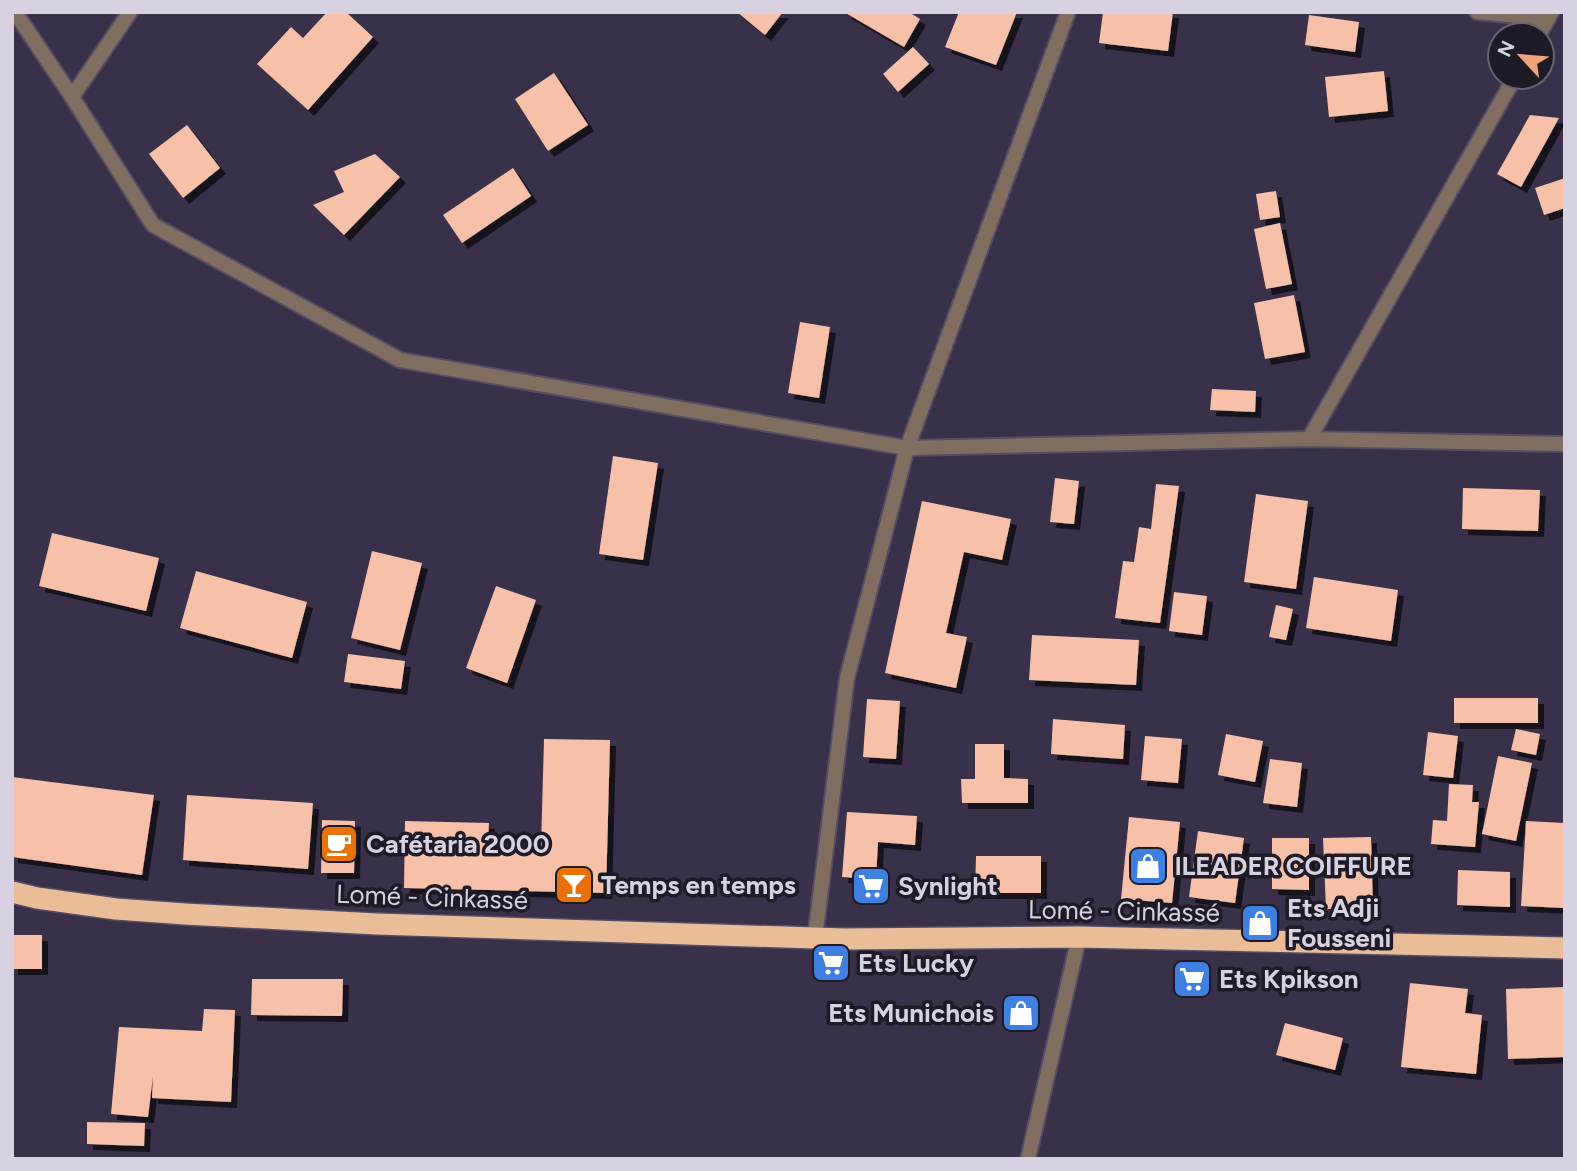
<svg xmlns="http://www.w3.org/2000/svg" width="1577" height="1171" font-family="Figtree,sans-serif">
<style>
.building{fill:#f6c0a9;filter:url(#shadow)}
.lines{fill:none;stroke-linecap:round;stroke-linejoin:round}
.street-casing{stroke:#554d64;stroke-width:18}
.highway-casing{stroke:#554d64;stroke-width:24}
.street{stroke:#806f60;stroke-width:14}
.highway{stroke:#e8bd98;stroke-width:21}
.labels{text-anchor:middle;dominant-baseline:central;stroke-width:7;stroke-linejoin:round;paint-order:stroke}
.poi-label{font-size:26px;font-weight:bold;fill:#d7d1e1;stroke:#1e1a26;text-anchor:start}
.street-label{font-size:26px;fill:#d7d1e1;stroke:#1e1a26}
</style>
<defs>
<filter id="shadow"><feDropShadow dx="6" dy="6" stdDeviation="0" flood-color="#0009"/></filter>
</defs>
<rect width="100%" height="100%" fill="#393049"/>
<g class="building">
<polygon points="327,12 346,12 373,37 308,110 257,64 291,27 303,38"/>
<polygon points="737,12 783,12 765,35"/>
<polygon points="844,12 909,12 920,19 904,47"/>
<polygon points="959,12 1017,12 996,65 945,47"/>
<polygon points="1103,12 1173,12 1168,51 1099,43"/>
<polygon points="1309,15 1359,22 1355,52 1305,45"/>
<polygon points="913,47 929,64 898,92 883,74"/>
<polygon points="1384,71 1388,111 1329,117 1325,77"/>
<polygon points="554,73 588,125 548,151 515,99"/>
<polygon points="1530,115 1559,118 1521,187 1497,174"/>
<polygon points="187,125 220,168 183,198 149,154"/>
<polygon points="375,154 400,177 344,235 313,205 344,192 334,171"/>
<polygon points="513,168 531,196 462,243 443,215"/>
<polygon points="1565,178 1565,208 1544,215 1535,188"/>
<polygon points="1276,191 1280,217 1260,220 1256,194"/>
<polygon points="1280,223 1292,284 1266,289 1254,229"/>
<polygon points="1294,295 1305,352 1265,359 1254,303"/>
<polygon points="800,322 830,327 819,398 788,393"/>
<polygon points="1212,389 1256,391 1255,412 1210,410"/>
<polygon points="613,456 658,463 643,560 599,554"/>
<polygon points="1055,478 1079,481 1074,524 1050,522"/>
<polygon points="1156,484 1179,486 1160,623 1115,618 1123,561 1134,562 1139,527 1151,529"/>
<polygon points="1463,488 1540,490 1538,531 1462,529"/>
<polygon points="1256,494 1308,501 1296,589 1244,582"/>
<polygon points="922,501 1011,519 1002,560 964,552 946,633 967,637 956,688 885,673"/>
<polygon points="52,533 159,558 146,611 39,586"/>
<polygon points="372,551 422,563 400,650 351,638"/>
<polygon points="196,571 307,602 292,658 180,628"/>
<polygon points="1314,577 1398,590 1391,641 1306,628"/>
<polygon points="496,586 536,600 507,683 466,668"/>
<polygon points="1174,592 1207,596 1202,635 1169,631"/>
<polygon points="1276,605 1293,609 1286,640 1269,637"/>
<polygon points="1032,635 1139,640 1136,685 1029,680"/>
<polygon points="348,654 405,661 401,689 344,682"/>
<rect x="1454" y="698" width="84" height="25"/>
<polygon points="867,699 900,701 896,759 863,757"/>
<polygon points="1053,719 1125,725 1123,759 1051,754"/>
<polygon points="1516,729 1540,734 1536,755 1511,750"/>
<polygon points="1428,732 1458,736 1453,778 1423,775"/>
<polygon points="1226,734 1263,741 1255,782 1218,775"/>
<polygon points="1145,736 1182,739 1178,783 1141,780"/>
<polygon points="544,739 610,740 606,893 404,888 405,821 489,823 488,845 541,847"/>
<polygon points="975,744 1004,744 1004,778 1028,779 1028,803 962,803 961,779 975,779"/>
<polygon points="1498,756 1532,763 1516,841 1482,834"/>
<polygon points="1270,759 1302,763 1297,807 1263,803"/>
<polygon points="12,777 154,795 142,875 12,857"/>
<polygon points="1449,784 1473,785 1472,802 1479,802 1475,847 1431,844 1433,820 1447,821"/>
<polygon points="187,795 313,803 308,869 183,860"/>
<polygon points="847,812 917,816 915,845 878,842 876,879 842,877"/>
<polygon points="1129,817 1180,822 1172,903 1121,899"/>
<polygon points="322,820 355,821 354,873 321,873"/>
<polygon points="1526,821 1565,823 1565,908 1521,906"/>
<polygon points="1198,831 1244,838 1235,903 1189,897"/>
<polygon points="1371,837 1373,908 1326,909 1323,838"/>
<polygon points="1272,838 1309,838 1309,890 1272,889"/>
<polygon points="976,856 1041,856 1041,893 975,893"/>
<polygon points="1458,870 1510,872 1510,907 1457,905"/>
<rect x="12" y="935" width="30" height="34"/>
<polygon points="252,979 343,979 342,1016 251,1015"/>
<polygon points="1410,983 1468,989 1465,1013 1482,1015 1476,1074 1401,1067"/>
<polygon points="1565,987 1565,1057 1508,1059 1506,989"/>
<polygon points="204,1009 235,1010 231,1102 152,1098 153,1076 148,1117 111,1114 119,1027 202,1031"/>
<polygon points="1285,1023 1343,1038 1335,1070 1276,1055"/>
<polygon points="87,1122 145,1123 144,1146 87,1144"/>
</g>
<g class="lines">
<defs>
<g id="street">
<polyline points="15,12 72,97 153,225 400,360 907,448 1309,439 1565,444"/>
<polyline points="1477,12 1548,19"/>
<polyline points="1539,35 1551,13"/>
<polyline points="72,97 130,12"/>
<polyline points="1309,439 1515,77"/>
<polyline points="815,938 847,678 907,448 1068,12"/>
<polyline points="1028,1159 1079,937"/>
</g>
<polyline id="highway" points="12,892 37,898 116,909 185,914 377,924 844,939 1079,937 1565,948"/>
</defs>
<use href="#street" class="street-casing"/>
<use href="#highway" class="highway-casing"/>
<use href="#street" class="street"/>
<use href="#highway" class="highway"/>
</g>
<defs>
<symbol id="cafe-square" viewBox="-11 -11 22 22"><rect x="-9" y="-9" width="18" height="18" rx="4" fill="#e8710a" stroke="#1e1a26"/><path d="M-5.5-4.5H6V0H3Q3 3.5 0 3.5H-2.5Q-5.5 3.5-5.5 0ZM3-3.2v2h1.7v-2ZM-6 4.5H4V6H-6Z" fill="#fff"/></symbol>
<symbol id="shop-square" viewBox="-11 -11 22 22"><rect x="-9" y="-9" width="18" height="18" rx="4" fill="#3f7fe0" stroke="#1e1a26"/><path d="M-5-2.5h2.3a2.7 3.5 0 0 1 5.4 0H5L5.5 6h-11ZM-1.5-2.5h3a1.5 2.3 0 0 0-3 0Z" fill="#fff"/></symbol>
<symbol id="bar-square" viewBox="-11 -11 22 22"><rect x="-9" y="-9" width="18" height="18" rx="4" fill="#e8710a" stroke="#1e1a26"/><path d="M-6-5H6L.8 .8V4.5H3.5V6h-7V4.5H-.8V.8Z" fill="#fff"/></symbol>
<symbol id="supermarket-square" viewBox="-11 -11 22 22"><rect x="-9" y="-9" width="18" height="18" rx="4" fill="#3f7fe0" stroke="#1e1a26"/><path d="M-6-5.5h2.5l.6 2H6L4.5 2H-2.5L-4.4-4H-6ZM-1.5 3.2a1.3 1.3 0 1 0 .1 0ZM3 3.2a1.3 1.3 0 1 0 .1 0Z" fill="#fff"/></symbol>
</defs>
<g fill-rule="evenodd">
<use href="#cafe-square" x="317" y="822" width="44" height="44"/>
<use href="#shop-square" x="1126" y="844" width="44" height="44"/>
<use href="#bar-square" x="552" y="863" width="44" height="44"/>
<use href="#supermarket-square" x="849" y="864" width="44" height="44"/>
<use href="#shop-square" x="1238" y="901" width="44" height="44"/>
<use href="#supermarket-square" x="809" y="941" width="44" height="44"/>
<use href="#supermarket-square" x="1170" y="957" width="44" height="44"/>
<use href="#shop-square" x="999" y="991" width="44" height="44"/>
</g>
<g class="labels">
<g class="poi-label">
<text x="366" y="844">Cafétaria 2000</text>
<text x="1175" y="866">lLEADER COIFFURE</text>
<text x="601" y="885">Temps en temps</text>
<text x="898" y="886">Synlight</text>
<text x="1287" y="908">Ets Adji<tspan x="1287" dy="30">Fousseni</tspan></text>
<text x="858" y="963">Ets Lucky</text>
<text x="1219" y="979">Ets Kpikson</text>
<text x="994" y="1013" text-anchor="end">Ets Munichois</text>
</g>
<g class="street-label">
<text transform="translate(432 897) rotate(2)">Lomé - Cinkassé</text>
<text transform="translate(1124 911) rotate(1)">Lomé - Cinkassé</text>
</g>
</g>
<rect width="1577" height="1171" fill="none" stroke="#d7d1e1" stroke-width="28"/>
<g transform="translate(1521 56) rotate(296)"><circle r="33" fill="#1e1a26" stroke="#686371" stroke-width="2"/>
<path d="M0-5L12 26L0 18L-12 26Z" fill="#f0a278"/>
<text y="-10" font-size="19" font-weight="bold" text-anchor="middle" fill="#d7d1e1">N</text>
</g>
</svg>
